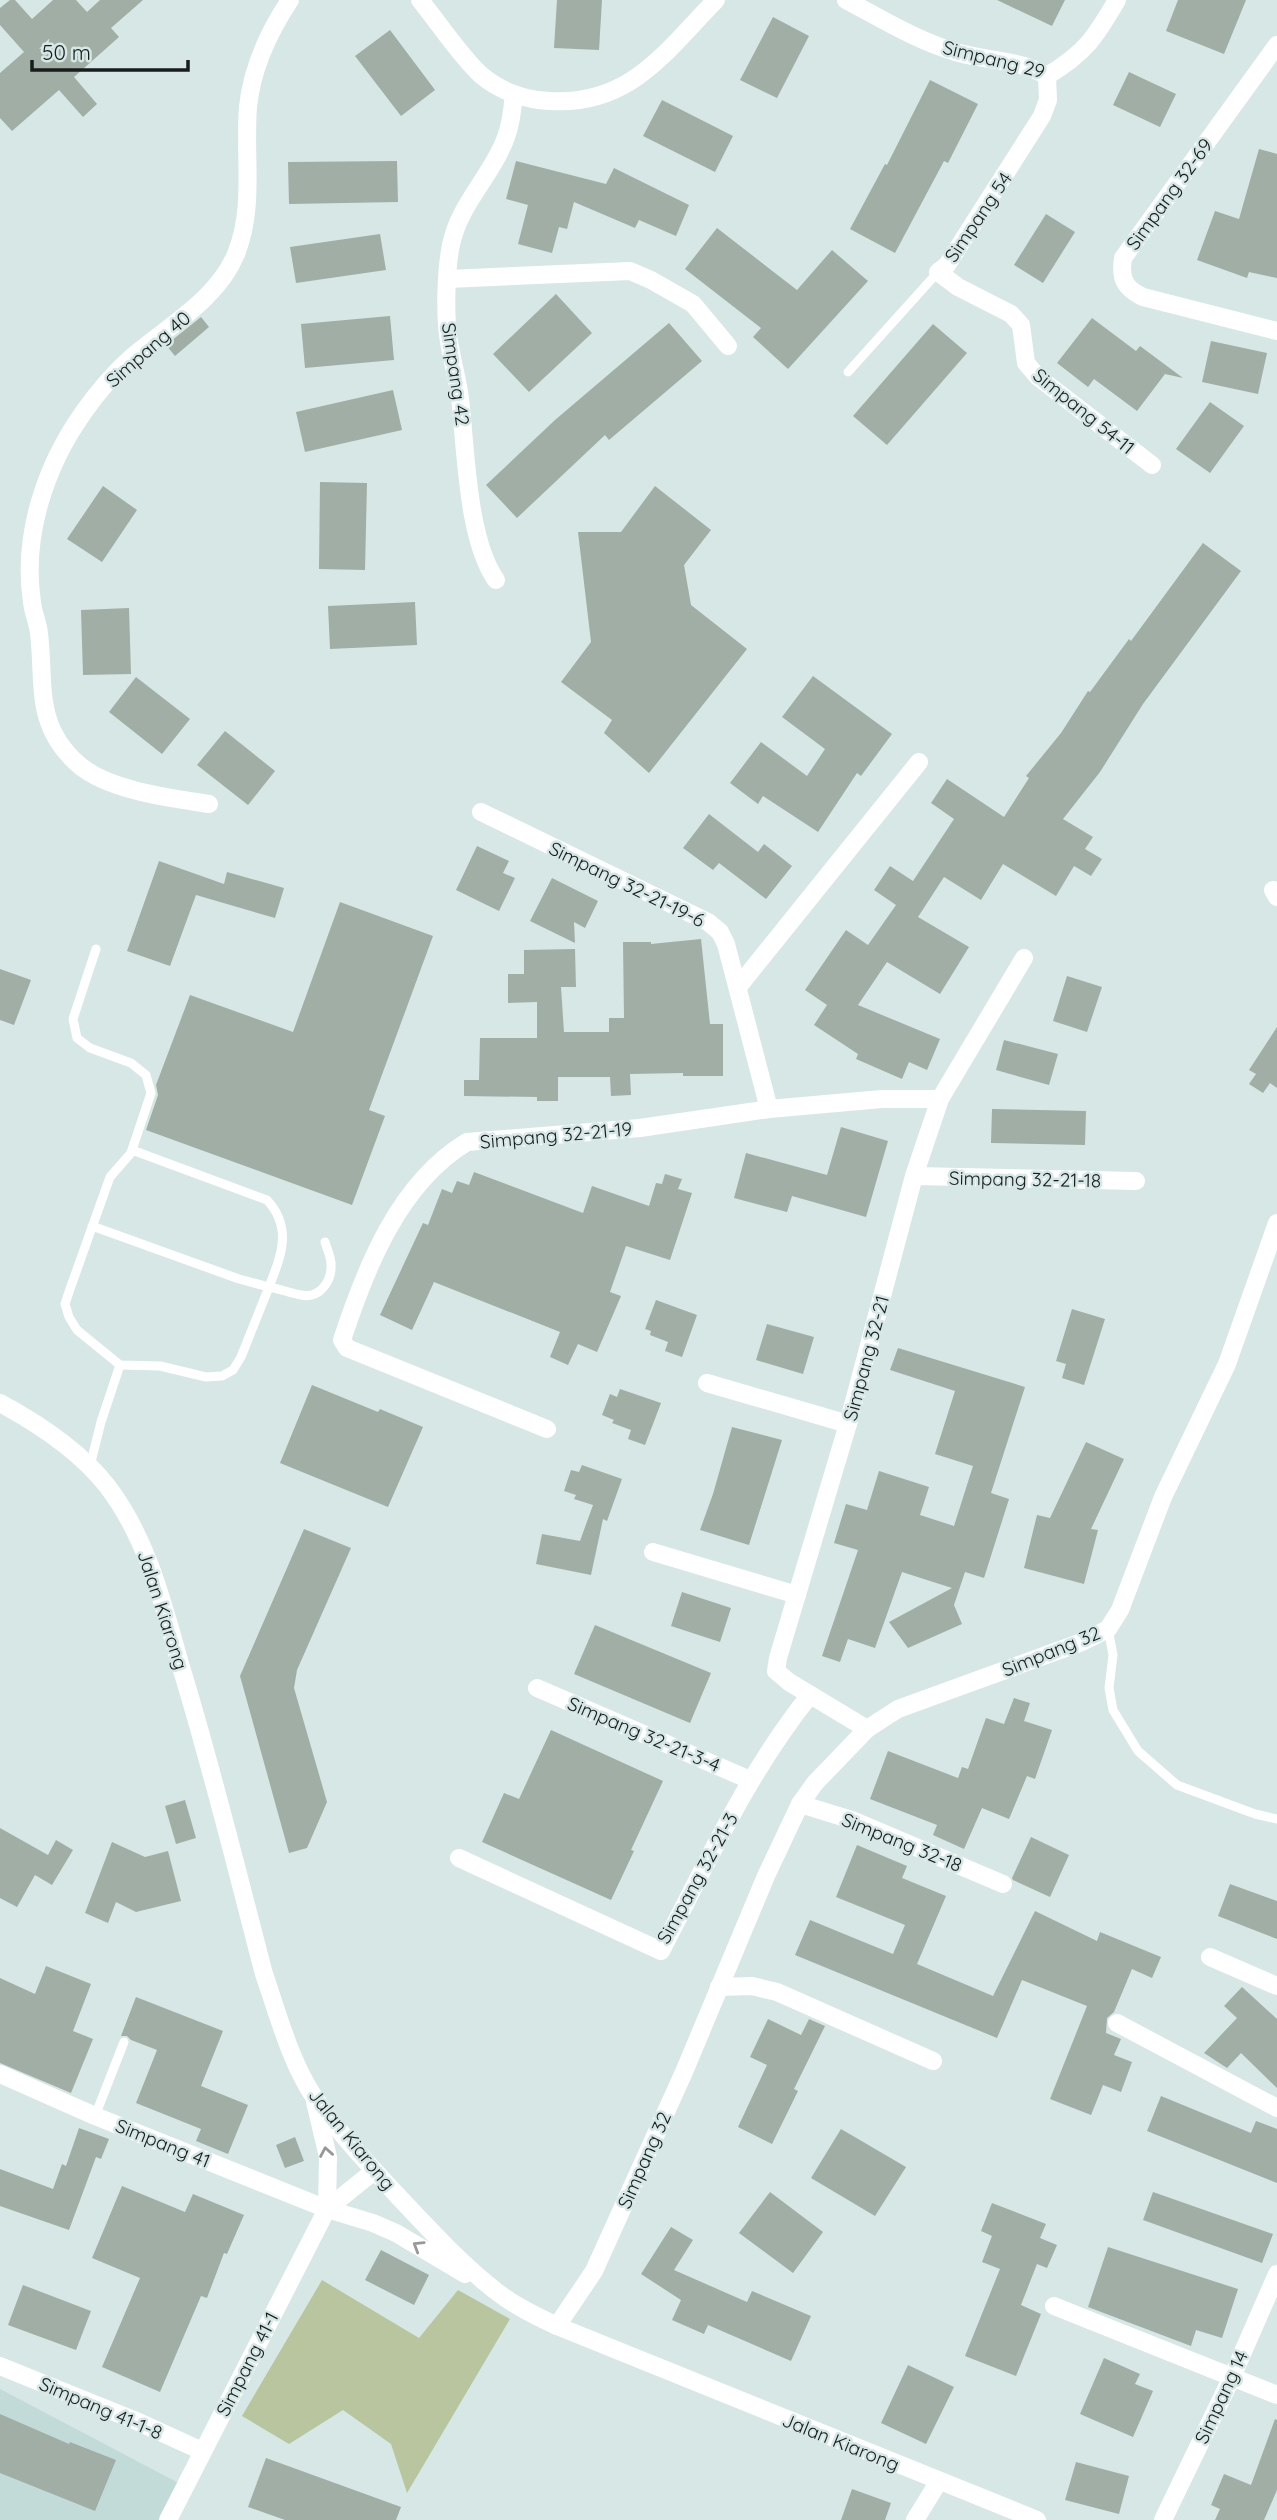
<svg xmlns="http://www.w3.org/2000/svg" width="1277" height="2520" font-family="Quicksand,sans-serif">
<style>
.built{fill:#c2dbd9}
.green{fill:#b9c59f}
.building{fill:#a1aea6}
.lines{fill:none;stroke-linecap:round;stroke-linejoin:round}
.service{stroke:#fff;stroke-width:9}
.minor{stroke:#fff;stroke-width:18}
.oneway{stroke:#979999}
.labels{text-anchor:middle;dominant-baseline:central;stroke-width:5;stroke-linejoin:round;paint-order:stroke}
.street-label{font-size:19px;fill:#171d1d;stroke:#d6e7e6}
</style>
<rect width="100%" height="100%" fill="#d6e7e6"/>
<polygon class="built" points="0,2389 188,2488 174,2520 0,2520"/>
<polygon class="green" points="322,2280 419,2338 458,2290 510,2319 407,2493 391,2444 343,2410 289,2444 242,2416"/>
<g class="building">
<polygon points="10,0 15,0 32,19 53,0 76,0 87,12 100,0 143,0 111,28 119,37 74,77 97,104 83,117 59,90 12,131 0,118 0,73 24,52 0,25 0,8"/>
<polygon points="557,0 602,0 599,50 554,48"/>
<polygon points="997,0 1065,0 1052,26"/>
<polygon points="1178,0 1246,0 1224,54 1166,31"/>
<polygon points="773,17 809,36 777,98 740,80"/>
<polygon points="390,30 435,90 401,116 355,56"/>
<polygon points="1129,72 1176,94 1160,127 1113,105"/>
<polygon points="930,80 978,104 948,163 944,161 895,253 850,229 885,164 887,165"/>
<polygon points="662,100 733,136 715,172 643,136"/>
<polygon points="1259,149 1277,154 1277,278 1249,272 1247,278 1197,260 1215,211 1239,219"/>
<polygon points="397,161 398,202 289,204 288,162"/>
<polygon points="516,161 606,184 614,168 689,205 676,236 639,220 635,228 574,202 567,229 559,227 552,253 518,244 528,205 506,199"/>
<polygon points="1046,214 1075,232 1043,283 1014,265"/>
<polygon points="717,228 797,290 832,250 868,281 788,369 753,337 761,328 685,269"/>
<polygon points="380,234 386,270 296,283 290,247"/>
<polygon points="556,294 592,333 529,392 493,354"/>
<polygon points="390,316 394,360 305,368 301,324"/>
<polygon points="201,317 209,327 175,356 166,345"/>
<polygon points="1092,318 1136,351 1140,346 1183,378 1165,374 1137,411 1094,379 1088,387 1057,363"/>
<polygon points="669,323 702,361 609,440 605,435 517,518 486,485 555,420"/>
<polygon points="933,324 967,353 887,445 853,416"/>
<polygon points="1211,341 1267,353 1258,394 1202,382"/>
<polygon points="393,390 402,430 305,452 296,412"/>
<polygon points="1210,402 1244,426 1210,473 1176,449"/>
<polygon points="320,482 367,483 365,570 319,569"/>
<polygon points="103,486 137,510 102,562 67,539"/>
<polygon points="655,486 711,530 684,565 691,605 747,649 649,773 604,733 612,720 561,682 591,642 578,532 621,532"/>
<polygon points="1203,543 1241,571 1143,704 1100,772 1063,819 1093,837 1085,849 1102,859 1091,876 1074,866 1056,896 1003,864 981,900 944,877 918,917 969,947 940,994 887,962 858,1005 940,1039 927,1070 909,1062 902,1079 856,1059 858,1054 814,1025 827,1005 805,990 820,968 846,930 868,945 896,905 874,890 890,866 913,881 954,819 931,803 947,779 1004,817 1029,778 1026,776 1061,733 1088,691 1090,692 1129,639 1131,641"/>
<polygon points="415,602 417,645 330,649 328,606"/>
<polygon points="129,608 131,674 83,675 81,610"/>
<polygon points="813,676 892,734 861,776 857,773 818,832 763,796 758,804 730,783 761,742 807,776 825,749 782,717"/>
<polygon points="136,677 190,719 162,754 109,712"/>
<polygon points="225,731 275,771 248,805 197,765"/>
<polygon points="709,814 758,852 764,844 792,866 766,899 719,863 713,870 683,848"/>
<polygon points="477,846 509,861 503,873 515,878 499,911 456,890"/>
<polygon points="159,861 224,884 227,872 284,888 275,918 196,895 170,966 127,951"/>
<polygon points="552,878 598,901 585,928 574,922 575,943 530,921"/>
<polygon points="340,902 433,936 369,1110 385,1116 352,1205 146,1130 158,1095 156,1085 190,995 293,1032"/>
<polygon points="701,939 710,1024 723,1024 723,1076 683,1076 683,1073 630,1074 631,1095 611,1096 610,1077 558,1077 558,1101 537,1101 537,1097 464,1096 464,1080 479,1080 480,1038 537,1038 537,1002 508,1003 508,974 524,974 524,950 575,949 576,987 561,987 564,1032 609,1032 609,1018 624,1018 623,942 651,942 651,944"/>
<polygon points="0,969 31,980 14,1025 0,1020"/>
<polygon points="1067,976 1102,987 1087,1032 1053,1021"/>
<polygon points="1277,1027 1277,1088 1270,1083 1263,1093 1249,1084 1256,1074 1249,1070"/>
<polygon points="1004,1040 1058,1054 1049,1085 996,1070"/>
<polygon points="992,1109 1086,1111 1085,1145 991,1143"/>
<polygon points="841,1127 888,1141 866,1217 792,1196 787,1212 734,1198 746,1153 827,1175"/>
<polygon points="474,1172 583,1213 592,1186 649,1206 656,1183 662,1184 665,1174 682,1179 678,1189 692,1193 670,1260 626,1246 610,1292 621,1296 597,1352 578,1344 568,1365 550,1357 560,1332 434,1282 412,1330 380,1315 423,1223 428,1225 442,1189 452,1193 457,1181 469,1185"/>
<polygon points="656,1300 697,1315 682,1357 665,1351 668,1342 650,1335 651,1331 645,1329"/>
<polygon points="1072,1309 1105,1319 1084,1385 1062,1378 1066,1364 1056,1361"/>
<polygon points="767,1324 814,1337 803,1374 756,1360"/>
<polygon points="898,1348 1025,1387 991,1493 1009,1499 984,1578 965,1572 954,1605 962,1624 908,1648 889,1622 952,1588 902,1572 875,1648 848,1639 840,1662 822,1656 858,1550 834,1543 846,1504 867,1510 879,1471 929,1487 920,1515 954,1526 973,1466 935,1454 955,1391 890,1370"/>
<polygon points="312,1385 378,1412 380,1409 423,1427 388,1507 280,1463"/>
<polygon points="620,1389 661,1403 645,1445 628,1439 631,1430 612,1423 614,1420 602,1415 610,1394 617,1397"/>
<polygon points="732,1427 782,1440 749,1545 700,1530 713,1494"/>
<polygon points="1086,1442 1124,1459 1091,1529 1098,1530 1084,1584 1024,1568 1037,1515 1050,1518"/>
<polygon points="582,1465 622,1479 607,1521 603,1519 591,1575 536,1564 542,1534 580,1541 593,1505 574,1499 576,1495 564,1491 571,1470 579,1472"/>
<polygon points="304,1529 351,1548 297,1670 294,1688 327,1802 307,1848 289,1853 240,1676"/>
<polygon points="682,1592 731,1608 720,1642 671,1626"/>
<polygon points="595,1625 711,1673 690,1723 574,1674"/>
<polygon points="1014,1698 1030,1703 1024,1721 1052,1730 1035,1779 1027,1776 1009,1819 982,1808 964,1849 933,1835 937,1825 870,1799 888,1751 958,1778 962,1767 968,1769 986,1718 1004,1724"/>
<polygon points="551,1730 663,1781 631,1850 634,1851 611,1900 482,1842 504,1793 519,1799"/>
<polygon points="185,1800 196,1838 176,1844 165,1806"/>
<polygon points="0,1828 48,1855 56,1840 73,1850 52,1885 35,1875 17,1907 0,1898"/>
<polygon points="1031,1837 1069,1855 1050,1897 1013,1880 1012,1878"/>
<polygon points="112,1842 145,1857 168,1851 181,1901 136,1912 116,1902 108,1923 85,1913"/>
<polygon points="857,1845 907,1866 902,1878 946,1896 917,1964 993,1996 1035,1911 1097,1941 1100,1932 1161,1957 1152,1978 1132,1969 1114,2012 1107,2018 1106,2033 1121,2039 1114,2055 1132,2062 1121,2092 1103,2085 1091,2115 1050,2099 1087,2006 1022,1980 997,2038 795,1955 810,1920 893,1954 905,1925 836,1897"/>
<polygon points="1230,1884 1277,1901 1277,1939 1218,1916"/>
<polygon points="46,1966 91,1984 73,2031 93,2039 71,2093 0,2063 0,1978 35,1994"/>
<polygon points="1242,1987 1277,2019 1277,2088 1241,2053 1227,2068 1204,2053 1237,2018 1224,2006"/>
<polygon points="136,1997 223,2031 201,2086 248,2105 228,2154 196,2141 201,2129 136,2103 157,2050 131,2040 127,2036 121,2036"/>
<polygon points="768,2019 801,2035 809,2019 825,2026 794,2089 798,2091 772,2144 738,2127 767,2065 750,2057"/>
<polygon points="1161,2096 1251,2133 1256,2121 1277,2129 1277,2183 1147,2131"/>
<polygon points="79,2128 109,2139 101,2159 96,2157 69,2230 0,2206 0,2169 53,2189 62,2164 66,2166"/>
<polygon points="841,2129 906,2167 875,2216 811,2178"/>
<polygon points="295,2137 304,2161 285,2168 276,2145"/>
<polygon points="122,2186 185,2212 193,2194 244,2215 227,2254 224,2253 207,2298 201,2296 160,2392 102,2367 140,2278 92,2258"/>
<polygon points="770,2192 823,2232 793,2273 739,2233"/>
<polygon points="1153,2192 1273,2234 1262,2263 1143,2220"/>
<polygon points="992,2203 1046,2224 1040,2238 1057,2245 1047,2268 1037,2264 1021,2305 1041,2314 1016,2376 965,2356 1000,2269 982,2262 992,2236 981,2231"/>
<polygon points="671,2227 693,2240 674,2270 747,2302 752,2291 811,2316 791,2361 708,2325 704,2334 672,2320 681,2300 641,2274"/>
<polygon points="1108,2247 1238,2289 1222,2338 1196,2330 1191,2346 1088,2307"/>
<polygon points="381,2250 429,2275 414,2305 365,2280"/>
<polygon points="23,2285 91,2311 76,2350 8,2325"/>
<polygon points="1104,2358 1140,2374 1135,2384 1153,2391 1133,2437 1080,2414"/>
<polygon points="908,2365 954,2387 926,2444 881,2423"/>
<polygon points="0,2414 69,2444 70,2442 116,2460 95,2511 0,2473"/>
<polygon points="1275,2419 1277,2420 1277,2490 1264,2520 1215,2520 1220,2509 1211,2505 1224,2474 1251,2485"/>
<polygon points="266,2458 401,2507 396,2520 285,2520 248,2507"/>
<polygon points="1076,2462 1129,2476 1119,2514 1065,2500"/>
<polygon points="852,2489 891,2503 885,2520 841,2520"/>
</g>
<g class="lines">
<g class="service">
<polyline points="848,372 938,272"/>
<path d="M 132,1150 L 267,1200 C 293,1228 281,1256 269,1287 C 280,1289 290,1293 301,1295 C 320,1299 332,1281 331,1264 C 331,1257 327,1249 325,1242"/>
<polyline points="92,1226 239,1279 269,1287 241,1357 233,1370 222,1376 206,1377 160,1366 120,1365 77,1330 69,1317 65,1304 70,1289 110,1177 131,1153 151,1093 146,1075 131,1063 90,1048 77,1038 73,1019 96,949"/>
<polyline points="90,1466 101,1422 120,1365"/>
<polyline points="1108,1629 1113,1655 1109,1688 1113,1710 1138,1751 1177,1785 1255,1814 1277,1819"/>
<polyline points="95,2116 124,2042"/>
</g>
<g class="minor">
<path d="M 420,0 C 438,22 460,56 481,75 C 500,91 525,100 550,101 C 630,106 665,52 716,0"/>
<path d="M 846,0 C 882,19 919,42 959,53 C 989,61 1021,60 1047,76 C 1085,53 1095,38 1117,0"/>
<path d="M 1277,45 L 1123,258 C 1120,278 1124,288 1143,297 L 1277,331"/>
<polyline points="1047,76 1048,100 1042,116 947,265 938,272 958,287 1011,314 1021,325 1026,363 1038,377 1152,465"/>
<polyline points="448,279 630,271 651,280 693,304 728,346"/>
<path d="M 496,580 C 467,539 466,449 460,398 C 457,377 451,357 448,335 C 445,311 446,269 451,245 C 458,209 485,182 500,151 C 510,132 512,114 514,94"/>
<path d="M 209,804 C 171,798 110,791 79,765 C 34,726 45,685 39,633 C 38,623 33,613 32,602 C 22,536 45,467 83,413 C 97,393 114,373 132,357 C 168,326 217,300 236,254 C 255,207 244,156 248,107 C 252,67 268,33 290,0"/>
<polyline points="481,812 708,922 720,932 726,944 769,1109"/>
<polyline points="1273,890 1277,897"/>
<polyline points="738,987 919,762"/>
<polyline points="914,1176 1136,1181"/>
<polyline points="707,1383 848,1424"/>
<path d="M 0,1403 C 39,1424 80,1451 108,1487 C 148,1540 163,1604 181,1667 C 212,1768 237,1871 264,1974 C 278,2014 290,2061 314,2097 C 338,2132 368,2164 397,2195 C 429,2229 460,2263 497,2292 C 515,2306 536,2316 557,2326 L 1037,2520"/>
<path d="M 547,1429 L 347,1348 L 342,1340 C 366,1267 399,1183 467,1142 L 640,1128 L 769,1109 L 882,1099 L 940,1099"/>
<polyline points="653,1552 797,1595"/>
<polyline points="537,1688 750,1780"/>
<polyline points="867,1729 789,1682 776,1671 778,1658 848,1424 914,1176 940,1099 1024,958"/>
<polyline points="800,1804 852,1820 1003,1884"/>
<path d="M 459,1858 L 661,1951 C 707,1863 748,1772 810,1695"/>
<polyline points="1210,1957 1277,1986"/>
<polyline points="719,1987 752,1986 777,1992 933,2061"/>
<polyline points="1117,2023 1277,2108"/>
<polyline points="0,2074 95,2116 327,2209 373,2223 396,2233 465,2274"/>
<polyline points="315,2102 328,2157 327,2209"/>
<polyline points="1054,2306 1277,2395"/>
<polyline points="557,2326 594,2271 684,2072 766,1876 800,1804 815,1783 867,1729 898,1709 1082,1642 1108,1629 1120,1610 1163,1497 1227,1364 1277,1223"/>
<polyline points="0,2366 134,2420 202,2451"/>
<polyline points="168,2520 327,2209 374,2171"/>
<polyline points="915,2520 939,2481"/>
<polyline points="1163,2520 1232,2377 1277,2274"/>
</g>
</g>
<defs><path id="oneway-chevron" d="M-2-3.5L2.5 0L-2 3.5" fill="none" stroke-width="1.6" stroke-linecap="round" stroke-linejoin="round" transform="scale(1.75)"/></defs>
<g class="oneway">
<use href="#oneway-chevron" transform="translate(326 2152) rotate(-100)"/>
<use href="#oneway-chevron" transform="translate(418 2246) rotate(-148)"/>
</g>
<g class="labels">
<g class="street-label">
<text transform="translate(994 59) rotate(14)">Simpang 29</text>
<text transform="translate(1169 194) rotate(-54)">Simpang 32-69</text>
<text transform="translate(978 217) rotate(-56)">Simpang 54</text>
<text transform="translate(148 349) rotate(-41)">Simpang 40</text>
<text transform="translate(456 374) rotate(82)">Simpang 42</text>
<text transform="translate(1084 411) rotate(39)">Simpang 54-11</text>
<text transform="translate(627 884) rotate(26)">Simpang 32-21-19-6</text>
<text transform="translate(556 1135) rotate(-5)">Simpang 32-21-19</text>
<text transform="translate(1025 1179) rotate(1)">Simpang 32-21-18</text>
<text transform="translate(866 1358) rotate(-75)">Simpang 32-21</text>
<text transform="translate(163 1610) rotate(72)">Jalan Kiarong</text>
<text transform="translate(1051 1651) rotate(-22)">Simpang 32</text>
<text transform="translate(644 1734) rotate(23)">Simpang 32-21-3-4</text>
<text transform="translate(902 1842) rotate(22)">Simpang 32-18</text>
<text transform="translate(697 1878) rotate(-61)">Simpang 32-21-3</text>
<text transform="translate(352 2139) rotate(51)">Jalan Kiarong</text>
<text transform="translate(163 2143) rotate(22)">Simpang 41</text>
<text transform="translate(644 2160) rotate(-66)">Simpang 32</text>
<text transform="translate(247 2364) rotate(-63)">Simpang 41-1</text>
<text transform="translate(1221 2397) rotate(-65)">Simpang 14</text>
<text transform="translate(101 2408) rotate(23)">Simpang 41-1-8</text>
<text transform="translate(841 2442) rotate(22)">Jalan Kiarong</text>
</g>
</g>
<path d="M32 60v10h156v-10" fill="none" stroke="#171d1d" stroke-width="3.5"/>
<text x="42" y="60" font-size="21" fill="#171d1d" stroke="#d6e7e6" stroke-width="5" paint-order="stroke">50 m</text>
</svg>
